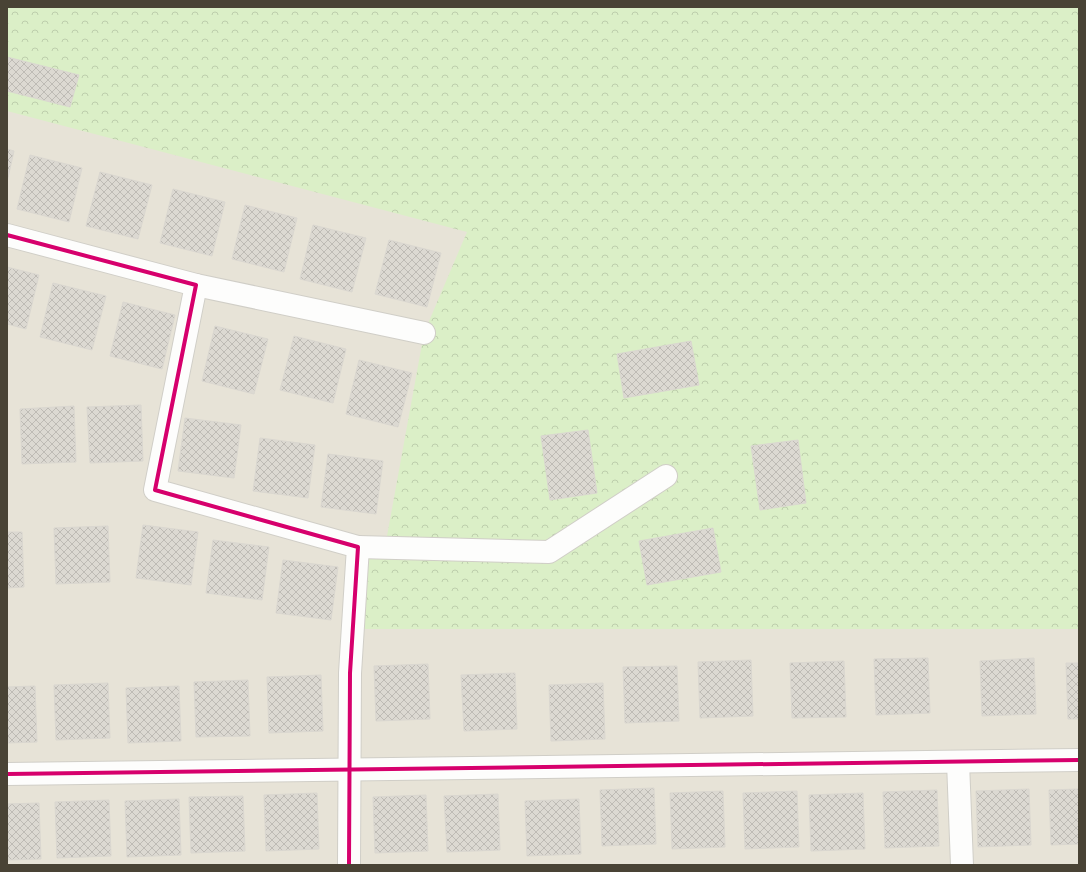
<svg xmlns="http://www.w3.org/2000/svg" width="1086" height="872" font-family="Mulish,sans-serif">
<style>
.residential{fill:#e7e3d7}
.forest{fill:url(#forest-crowns)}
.building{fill:url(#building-cross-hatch);stroke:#dad7d0}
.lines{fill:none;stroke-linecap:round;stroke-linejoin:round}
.minor-casing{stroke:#d0cec7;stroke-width:24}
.minor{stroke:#fdfdfc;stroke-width:22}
.cycleway-casing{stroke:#fff;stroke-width:6}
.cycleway{stroke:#d6006c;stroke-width:4}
</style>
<defs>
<pattern id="forest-crowns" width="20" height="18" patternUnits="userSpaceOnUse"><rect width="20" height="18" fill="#dbefc7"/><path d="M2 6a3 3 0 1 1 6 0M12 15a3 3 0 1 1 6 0" fill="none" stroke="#bdceac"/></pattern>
<pattern id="building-cross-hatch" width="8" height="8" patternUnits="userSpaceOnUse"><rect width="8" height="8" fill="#dcd9d2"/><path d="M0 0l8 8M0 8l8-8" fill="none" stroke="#bebbb5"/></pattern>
</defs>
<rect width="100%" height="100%" fill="#f2f0ea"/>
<rect class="residential" x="7" y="7" width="1072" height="858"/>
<polygon class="forest" points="7,7 1079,7 1079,629 353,629 358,547 385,547 424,333 467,232 7,111"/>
<g class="building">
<polygon points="7,57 79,75 70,107 7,91"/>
<polygon points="7,149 14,151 7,182"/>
<polygon points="30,155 82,168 69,222 17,209"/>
<polygon points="100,172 152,185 138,239 86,226"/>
<polygon points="173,189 225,202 212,256 160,243"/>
<polygon points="245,205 297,218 284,272 232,259"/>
<polygon points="313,225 366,238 352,292 300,279"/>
<polygon points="389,240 441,253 427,307 375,294"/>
<polygon points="7,267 39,275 26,329 7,324"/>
<polygon points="53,283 106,296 92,350 40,337"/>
<polygon points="123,302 175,315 162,369 110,356"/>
<polygon points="215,326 268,339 254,394 202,381"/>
<polygon points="294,336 346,349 333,403 280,390"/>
<polygon points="691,341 699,385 624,398 617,354"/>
<polygon points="359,360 412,373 398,427 346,414"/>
<polygon points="141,405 143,461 90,463 87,407"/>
<polygon points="74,406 76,462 22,464 20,409"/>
<polygon points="185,418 241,425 234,478 178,471"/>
<polygon points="588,430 597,493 550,500 541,436"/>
<polygon points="260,438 315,445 308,498 253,491"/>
<polygon points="798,440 806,503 760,510 751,446"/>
<polygon points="328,454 383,461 376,514 321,507"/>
<polygon points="143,525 198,532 191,585 136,578"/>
<polygon points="108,526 110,582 56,584 54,528"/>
<polygon points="713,528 721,572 647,585 639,541"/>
<polygon points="7,532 22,532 24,587 7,588"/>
<polygon points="213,540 269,547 262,600 206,593"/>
<polygon points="283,560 338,567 331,620 276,613"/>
<polygon points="928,658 930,713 876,715 874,659"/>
<polygon points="1034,658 1036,714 982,716 980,661"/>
<polygon points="751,660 753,716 700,718 698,662"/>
<polygon points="844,661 846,717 792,718 790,663"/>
<polygon points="1066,663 1079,663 1079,719 1068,719"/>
<polygon points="428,664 430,719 376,721 374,666"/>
<polygon points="677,666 679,721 625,723 623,667"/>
<polygon points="515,673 517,729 464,731 461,675"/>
<polygon points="321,675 323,731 269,733 267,677"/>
<polygon points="248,680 250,736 196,737 194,682"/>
<polygon points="108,683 110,738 56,740 54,685"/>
<polygon points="603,683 605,739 551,741 549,685"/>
<polygon points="35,686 37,742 7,743 7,687"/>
<polygon points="179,686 181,741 128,743 126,688"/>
<polygon points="654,788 656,844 602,846 600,790"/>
<polygon points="1029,789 1031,845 978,847 976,791"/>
<polygon points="1079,789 1079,844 1051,845 1049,790"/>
<polygon points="937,790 939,846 885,848 883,792"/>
<polygon points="723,791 725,847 672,849 670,793"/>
<polygon points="797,791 799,847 745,849 743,793"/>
<polygon points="317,793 319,849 266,851 264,795"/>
<polygon points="863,793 865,849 811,851 809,795"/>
<polygon points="498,794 500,850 447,852 444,796"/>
<polygon points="426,795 428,851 375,853 373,797"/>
<polygon points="243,796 245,851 191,853 189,797"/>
<polygon points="179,799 181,855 127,857 125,801"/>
<polygon points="579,799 581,854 527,856 525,801"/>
<polygon points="109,800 111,856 57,858 55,802"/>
<polygon points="39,803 41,859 7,860 7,804"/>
</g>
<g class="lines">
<defs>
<g id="minor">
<polyline points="7,235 196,285 155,490 358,547 350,673 349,865"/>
<polyline points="196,285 424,333"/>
<polyline points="358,547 549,552 666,476"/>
<polyline points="958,762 962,865"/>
<polyline points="7,774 1079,760"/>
</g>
</defs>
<use href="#minor" class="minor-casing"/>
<use href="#minor" class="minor"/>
<defs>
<g id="cycleway">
<polyline points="7,235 196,285 155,490 358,547 350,673 349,865"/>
<polyline points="7,774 1079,760"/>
</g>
</defs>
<use href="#cycleway" class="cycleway-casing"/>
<use href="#cycleway" class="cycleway"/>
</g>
<rect width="1086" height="872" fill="none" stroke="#494335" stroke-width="16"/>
</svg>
